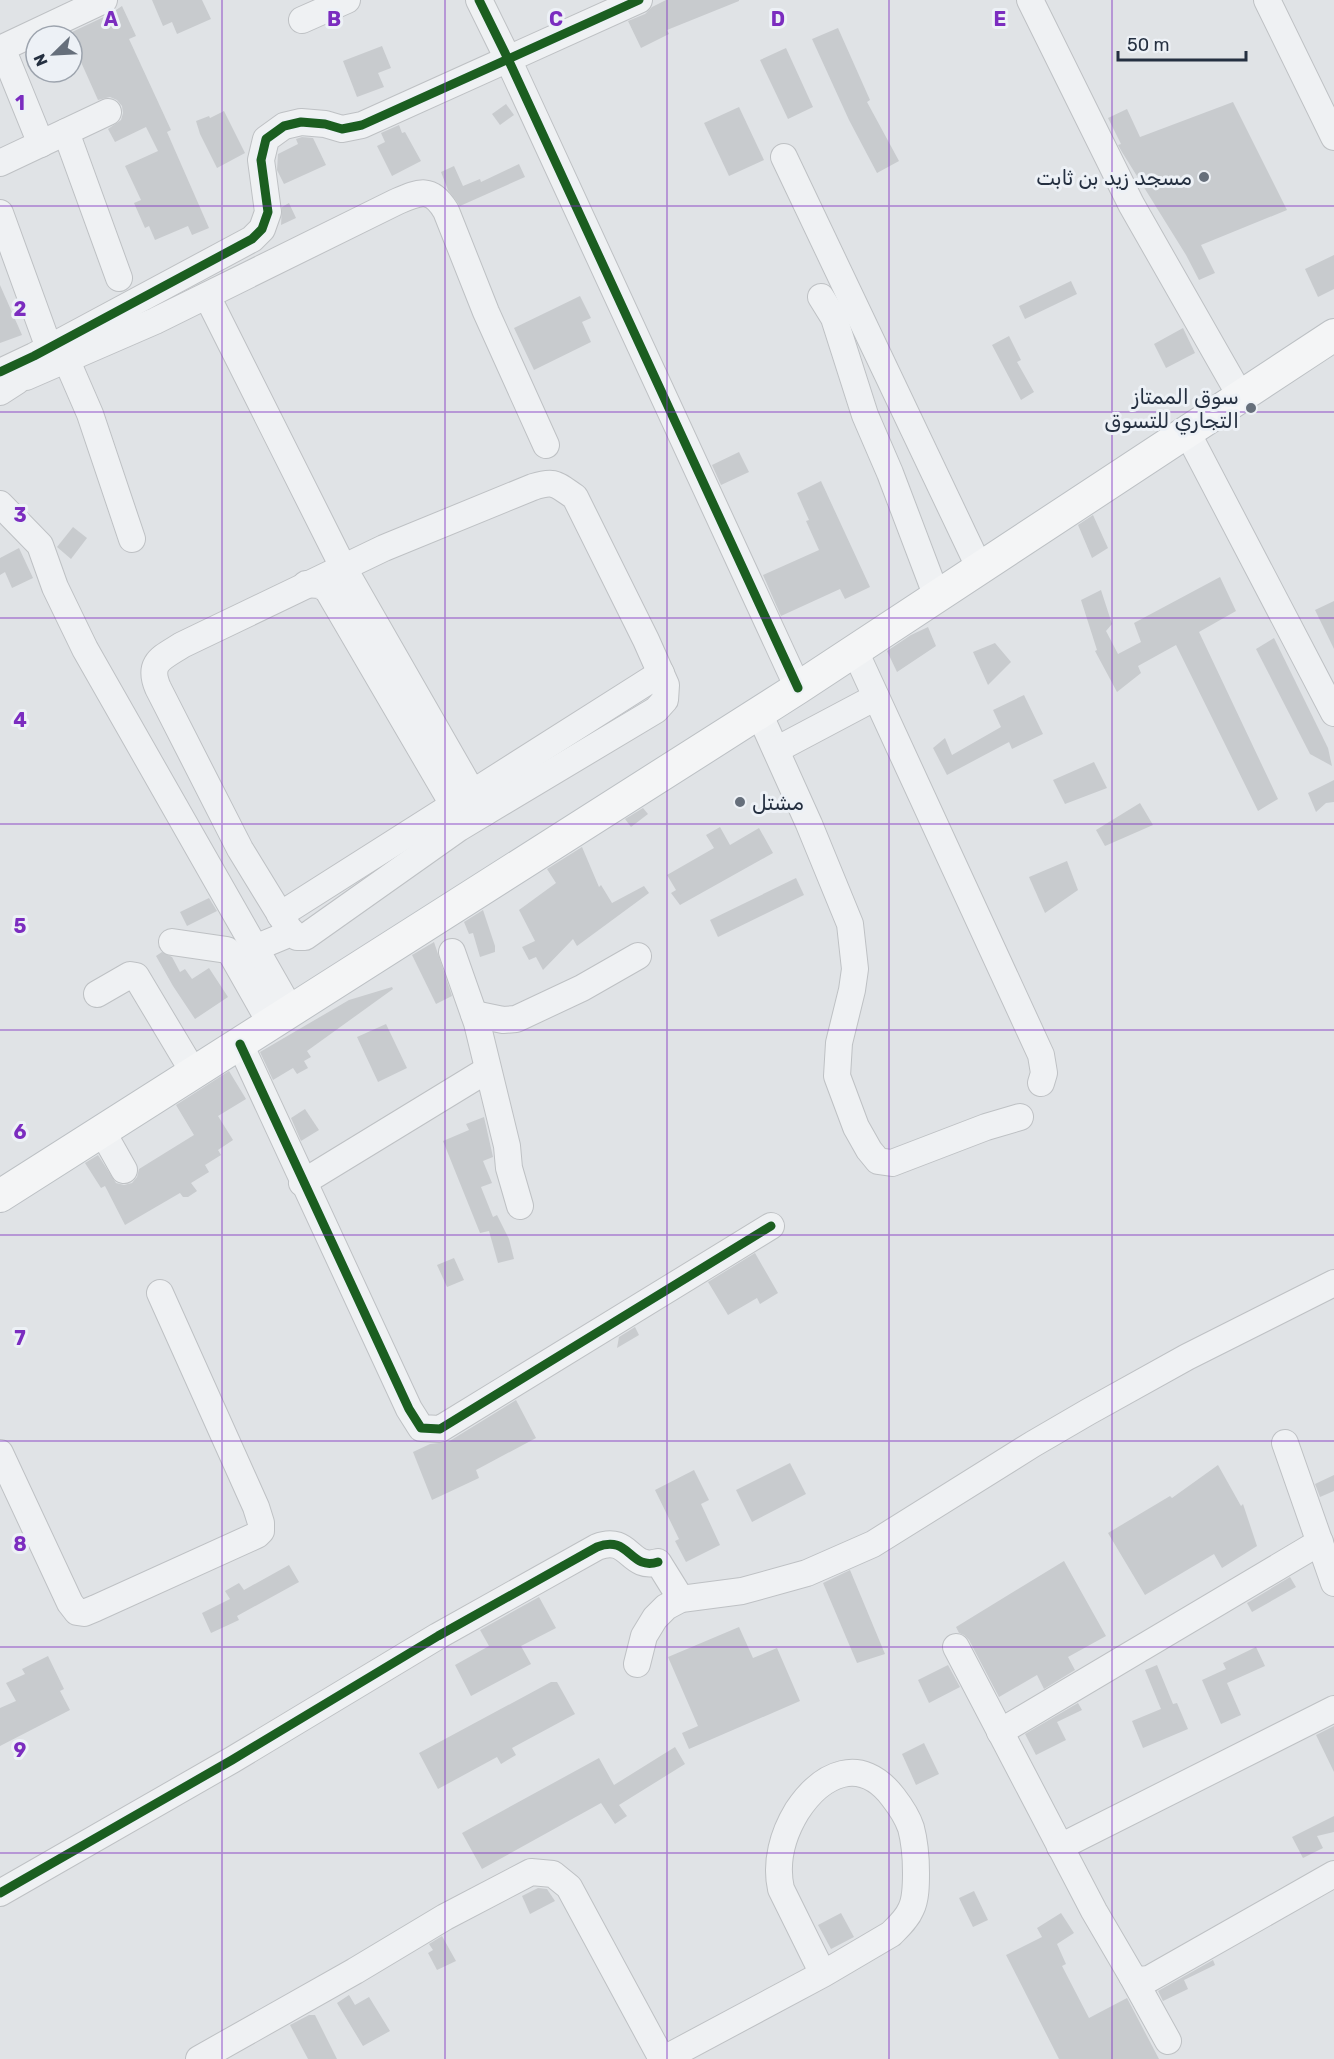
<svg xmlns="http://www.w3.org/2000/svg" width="1334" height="2059" font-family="Rubik,'Noto Naskh Arabic',sans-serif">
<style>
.building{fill:#c8cbce}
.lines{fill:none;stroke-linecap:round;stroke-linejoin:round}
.minor-casing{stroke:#bec1c4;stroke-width:28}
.major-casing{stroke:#bcc0c4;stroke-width:34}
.minor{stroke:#eff1f3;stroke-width:26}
.major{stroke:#f4f5f6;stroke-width:32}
.cycleway-casing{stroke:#edf1f6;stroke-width:13}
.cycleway{stroke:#1b5e20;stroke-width:9}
.grid{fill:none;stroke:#7b2cbf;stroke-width:1.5;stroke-opacity:0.55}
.poi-dot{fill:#666f7b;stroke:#edf1f6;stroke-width:2}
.labels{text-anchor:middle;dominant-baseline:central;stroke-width:6;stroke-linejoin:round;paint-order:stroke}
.poi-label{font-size:21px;fill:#253041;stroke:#edf1f6;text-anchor:end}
.grid-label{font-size:20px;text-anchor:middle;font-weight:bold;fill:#7b2cbf;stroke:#edf1f6;stroke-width:6;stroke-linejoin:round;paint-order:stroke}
</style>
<rect width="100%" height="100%" fill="#e0e3e6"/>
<g class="building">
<polygon points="152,0 202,0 211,19 177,34 172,22 163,26"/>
<polygon points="666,0 739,0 739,1 667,30 669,34 641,48 628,21 645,14 652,7"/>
<polygon points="122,6 136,36 129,39 171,130 167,132 209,228 192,235 188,226 155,240 149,226 145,228 134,203 141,200 125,166 158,151 146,127 115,142 108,129 121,120 123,113 122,106 117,100 110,97 98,100 72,42 72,32 110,14"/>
<polygon points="838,28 870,100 867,102 899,161 877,173 849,120 812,39"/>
<polygon points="382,46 391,68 378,73 384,87 357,97 343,61"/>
<polygon points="786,48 813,107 788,119 760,60"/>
<polygon points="1233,102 1287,210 1201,245 1215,273 1199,280 1186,255 1122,152 1118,145 1121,144 1108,118 1127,109 1140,137"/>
<polygon points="506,104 514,115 500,125 492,114"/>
<polygon points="739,107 764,160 729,176 704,123"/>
<polygon points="224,111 245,153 217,168 200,134 196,121 209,116 210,118"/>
<polygon points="399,125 402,133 405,132 421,161 392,176 377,146 385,142 381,133"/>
<polygon points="302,137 313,138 326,165 284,184 277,170 278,154 298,144 296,139"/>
<polygon points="519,164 525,177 460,206 448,190 441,172 454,166 463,186 480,179 481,182"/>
<polygon points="289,203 296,218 281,225 282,207"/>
<polygon points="1334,255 1334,289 1318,297 1305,269"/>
<polygon points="1071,281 1077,294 1025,319 1019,306"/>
<polygon points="0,285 22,335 0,343"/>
<polygon points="580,296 591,318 582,322 591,342 534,370 514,328"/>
<polygon points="1183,328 1195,353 1166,368 1154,344"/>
<polygon points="1009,336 1021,360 1017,362 1034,392 1021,400 992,345"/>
<polygon points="739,452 749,472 721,485 712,465"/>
<polygon points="821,481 870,587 845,599 840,589 781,616 763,575 819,550 806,521 809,520 797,493"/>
<polygon points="1093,515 1108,548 1092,558 1078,525"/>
<polygon points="73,527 87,538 71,559 57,547"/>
<polygon points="19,548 33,578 12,588 5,572 0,575 0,558"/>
<polygon points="1220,577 1236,611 1199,632 1278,799 1258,811 1176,645 1138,666 1141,673 1117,692 1095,651 1097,650 1081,600 1101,590 1112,624 1106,631 1118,654 1141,642 1134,623"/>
<polygon points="1334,601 1334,649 1315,610"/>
<polygon points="928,627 936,646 897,672 887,651 911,635"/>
<polygon points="1274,638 1328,748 1332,766 1310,754 1256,649"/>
<polygon points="995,643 1011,662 988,685 973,652"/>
<polygon points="1024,695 1043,734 1012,749 1009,742 947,775 933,748 945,738 952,755 1001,727 993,710"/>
<polygon points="1094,762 1107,788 1065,804 1053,780"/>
<polygon points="1334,780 1334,802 1326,803 1316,812 1308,793"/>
<polygon points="1140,803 1153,825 1105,846 1096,830"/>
<polygon points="643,808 648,814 631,827 625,819"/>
<polygon points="720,827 730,845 759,828 773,853 680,905 671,893 676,890 667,875 714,848 706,835"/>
<polygon points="582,847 599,887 601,885 612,903 644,886 649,893 577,946 573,939 543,970 536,957 529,960 522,947 535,941 519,910 556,883 547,869"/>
<polygon points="1067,861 1078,890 1045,913 1029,877"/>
<polygon points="796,878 804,895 718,937 710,920"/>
<polygon points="209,898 217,911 187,926 180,912"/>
<polygon points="483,910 495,946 495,952 480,957 473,933 469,934 464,922"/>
<polygon points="434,942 452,996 436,1004 412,955"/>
<polygon points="162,952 172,957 180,972 185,969 192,979 209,968 228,997 195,1019 173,986 156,956"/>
<polygon points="392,987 393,989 307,1051 311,1057 304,1061 308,1068 297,1074 293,1068 273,1080 260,1052 349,1000"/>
<polygon points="386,1024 407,1068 378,1082 357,1037"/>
<polygon points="229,1071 246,1099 218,1116 233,1140 218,1150 221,1155 205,1165 209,1172 191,1183 197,1191 188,1197 183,1197 180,1193 125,1225 105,1186 101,1188 85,1163 98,1155 116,1183 124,1185 132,1183 137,1177 139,1169 194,1135 176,1105"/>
<polygon points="305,1109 319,1130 301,1141 291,1118"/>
<polygon points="484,1117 493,1157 483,1161 492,1183 481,1187 493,1217 497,1215 509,1239 514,1259 498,1263 489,1231 480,1233 443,1141 469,1130 466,1124"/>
<polygon points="755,1253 778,1293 760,1304 757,1298 728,1315 708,1282"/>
<polygon points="454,1258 464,1280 447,1287 437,1265"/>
<polygon points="635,1327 639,1335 617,1348 619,1337"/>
<polygon points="516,1400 536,1438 476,1470 479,1478 432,1500 413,1452 430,1444 448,1442"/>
<polygon points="790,1463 806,1494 752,1522 736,1490"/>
<polygon points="1218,1465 1241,1506 1243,1504 1257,1546 1222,1568 1214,1554 1145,1595 1108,1533 1170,1496 1172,1498"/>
<polygon points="694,1470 709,1500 701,1504 720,1545 686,1562 675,1541 679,1539 655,1490"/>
<polygon points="1334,1475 1334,1491 1320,1497 1315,1484"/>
<polygon points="1064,1561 1106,1636 1068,1657 1075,1670 1044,1689 1037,1675 999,1697 969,1640 964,1635 959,1633 956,1627"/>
<polygon points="289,1565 299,1582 237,1616 239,1620 211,1633 202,1613 230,1599 225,1591 239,1583 244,1590"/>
<polygon points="850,1570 885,1654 857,1663 823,1583"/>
<polygon points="1290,1577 1296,1587 1252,1612 1247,1603"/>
<polygon points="539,1597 556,1628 521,1646 531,1664 471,1696 455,1665 489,1646 480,1630"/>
<polygon points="739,1627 753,1658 777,1648 800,1701 689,1749 682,1733 698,1726 668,1657"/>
<polygon points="1256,1647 1265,1666 1227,1683 1241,1715 1221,1724 1202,1680 1226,1669 1223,1663"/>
<polygon points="48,1656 64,1689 60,1691 70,1710 0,1746 0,1708 16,1701 6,1683 25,1674 22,1669"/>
<polygon points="948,1665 960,1687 929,1703 918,1680"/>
<polygon points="1157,1665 1173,1704 1177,1703 1188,1729 1143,1748 1132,1721 1161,1709 1145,1670"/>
<polygon points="551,1682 557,1682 575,1714 512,1748 516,1755 501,1764 497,1757 438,1789 419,1753"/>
<polygon points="1078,1703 1082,1710 1057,1722 1066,1740 1036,1755 1025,1734"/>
<polygon points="1334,1726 1334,1772 1316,1735"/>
<polygon points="924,1743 939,1774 916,1785 902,1754"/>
<polygon points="675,1747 685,1764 619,1805 627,1816 615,1824 601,1803 482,1869 462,1833 599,1758 614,1785"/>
<polygon points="1334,1816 1334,1832 1317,1836 1323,1848 1303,1858 1292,1837"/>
<polygon points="538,1888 547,1889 555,1901 530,1914 522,1896"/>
<polygon points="974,1891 988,1920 973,1927 959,1898"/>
<polygon points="841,1913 854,1937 831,1949 818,1925"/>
<polygon points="1061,1913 1074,1933 1057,1944 1066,1964 1062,1966 1089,2018 1127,1998 1159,2059 1059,2059 1006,1955 1042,1937 1037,1928"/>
<polygon points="442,1936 456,1961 437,1970 428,1953 433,1950 429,1944"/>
<polygon points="1213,1960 1215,1965 1184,1980 1188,1989 1163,2001 1158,1991"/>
<polygon points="349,1995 355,2005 369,1997 390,2031 363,2046 337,2003"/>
<polygon points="309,2015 315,2015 337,2059 308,2059 290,2025"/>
</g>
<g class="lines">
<defs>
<g id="minor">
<polyline points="479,0 508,59 798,688"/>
<polyline points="1030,0 1131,204 1241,397"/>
<polyline points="1267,0 1334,137"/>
<polyline points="302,20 347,0"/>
<polyline points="2,48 41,144"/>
<polyline points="0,49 104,0"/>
<polyline points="66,132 119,278"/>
<polyline points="784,157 980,569"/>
<polyline points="0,163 108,112"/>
<polyline points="0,213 49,348"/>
<polyline points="207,296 343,567 484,813"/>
<polyline points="821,297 834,318 865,415 890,473 937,597"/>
<polyline points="60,345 90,414 132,539"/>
<polyline points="0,372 34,356 252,239 262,229 268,212 261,160 266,139 284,126 301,122 325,124 342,129 362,125 639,0"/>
<path d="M 26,377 L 155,321 L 396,202 C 419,192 431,186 446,211 L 486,312 L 546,445"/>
<polyline points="0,392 17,381"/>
<polyline points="1187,432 1334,713"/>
<polyline points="0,504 40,545 55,587 85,649 291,1011"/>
<polyline points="306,584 319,585 327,589 462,820"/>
<polyline points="855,651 1041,1055 1044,1073 1041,1083"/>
<polyline points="759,713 809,824 850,924 855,969 852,990 839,1043 837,1076 856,1127 869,1150 878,1161 892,1163 986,1127 1020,1117"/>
<polyline points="776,750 876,697"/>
<polyline points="280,915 661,673"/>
<polyline points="172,942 227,950 232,955 271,1024"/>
<path d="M 255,948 L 284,936 L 289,929 L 240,849 L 158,688 C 147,662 162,658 182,645 L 384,548 L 533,487 C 555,480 556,484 575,497 L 646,640 L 666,685 L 665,700 L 656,710 L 459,828 L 305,937 L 297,937 L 289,929"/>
<polyline points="452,952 477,1023 507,1146 509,1168 520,1206"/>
<polyline points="97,994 130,975 136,976 194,1073"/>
<polyline points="474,1014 503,1020 516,1019 582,988 638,956"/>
<polyline points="240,1044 409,1409 421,1428 440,1429 771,1226"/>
<polyline points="102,1131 124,1170"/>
<polyline points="302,1183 487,1070"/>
<polyline points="1285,1443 1334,1583"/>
<polyline points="0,1453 70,1603 77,1612 84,1613 96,1608 257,1535 261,1531 261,1523 256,1507 160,1293"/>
<polyline points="956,1647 1094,1911 1132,1976 1139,1980 1149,1979 1334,1874"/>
<polyline points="637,1664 644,1636 655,1618 666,1607 681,1599 742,1591 807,1573 873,1544 1033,1444 1088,1412 1187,1357 1334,1283"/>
<polyline points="1000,1732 1320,1542"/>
<polyline points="1060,1847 1334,1709"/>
<path d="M 0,1893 L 232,1760 L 438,1636 L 597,1547 C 630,1534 629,1571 658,1562 L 681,1599"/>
<polyline points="1132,1976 1168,2041"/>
<polyline points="199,2059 355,1971 445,1917 531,1872 553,1874 569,1887 662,2059"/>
<path d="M 664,2059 L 823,1974 L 781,1889 C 775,1862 783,1834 797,1811 C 822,1773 861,1755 893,1797 C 900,1806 907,1816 911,1828 C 915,1843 916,1858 916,1873 C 916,1884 916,1899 911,1909 C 907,1919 898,1927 891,1934 L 823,1974"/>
</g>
<polyline id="major" points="0,1196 798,688 1334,335"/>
</defs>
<use href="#minor" class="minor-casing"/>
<use href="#major" class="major-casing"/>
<use href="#minor" class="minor"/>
<use href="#major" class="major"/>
<defs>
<g id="cycleway">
<polyline points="479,0 508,59 798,688"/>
<polyline points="0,372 34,356 252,239 262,229 268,212 261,160 266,139 284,126 301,122 325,124 342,129 362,125 639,0"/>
<polyline points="240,1044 409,1409 421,1428 440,1429 771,1226"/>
<path d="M 0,1893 L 232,1760 L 438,1636 L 597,1547 C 630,1534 629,1571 658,1562"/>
</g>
</defs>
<use href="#cycleway" class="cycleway-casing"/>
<use href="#cycleway" class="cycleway"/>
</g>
<path class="grid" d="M 222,0 L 222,2059M 445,0 L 445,2059M 667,0 L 667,2059M 889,0 L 889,2059M 1112,0 L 1112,2059M 0,206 L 1334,206M 0,412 L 1334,412M 0,618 L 1334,618M 0,824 L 1334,824M 0,1030 L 1334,1030M 0,1235 L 1334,1235M 0,1441 L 1334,1441M 0,1647 L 1334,1647M 0,1853 L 1334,1853"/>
<g class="poi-dot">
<circle cx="1204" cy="177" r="6"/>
<circle cx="1251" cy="408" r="6"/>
<circle cx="740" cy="802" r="6"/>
</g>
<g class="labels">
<g class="poi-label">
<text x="1192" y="177">مسجد زيد بن ثابت</text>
<text x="1239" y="396">سوق الممتاز<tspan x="1239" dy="24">التجاري للتسوق</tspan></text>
<text x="752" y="802" text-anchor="start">مشتل</text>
</g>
</g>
<g class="grid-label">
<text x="111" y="26">A</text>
<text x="334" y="26">B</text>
<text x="556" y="26">C</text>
<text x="778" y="26">D</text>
<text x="1000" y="26">E</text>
<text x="20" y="110">1</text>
<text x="20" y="316">2</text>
<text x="20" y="522">3</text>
<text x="20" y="727">4</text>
<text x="20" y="933">5</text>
<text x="20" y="1139">6</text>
<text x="20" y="1345">7</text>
<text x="20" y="1551">8</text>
<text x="20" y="1757">9</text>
</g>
<g transform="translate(54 54) rotate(246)"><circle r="28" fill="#edf1f6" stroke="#9da4ae" stroke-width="1.5"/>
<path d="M0-4.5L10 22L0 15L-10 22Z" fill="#666f7b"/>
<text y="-9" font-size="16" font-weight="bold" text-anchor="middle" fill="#253041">N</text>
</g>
<path d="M1118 51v9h128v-9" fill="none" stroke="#253041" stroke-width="3"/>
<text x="1127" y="51" font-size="18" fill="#253041" stroke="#edf1f6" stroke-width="4.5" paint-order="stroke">50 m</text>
</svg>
